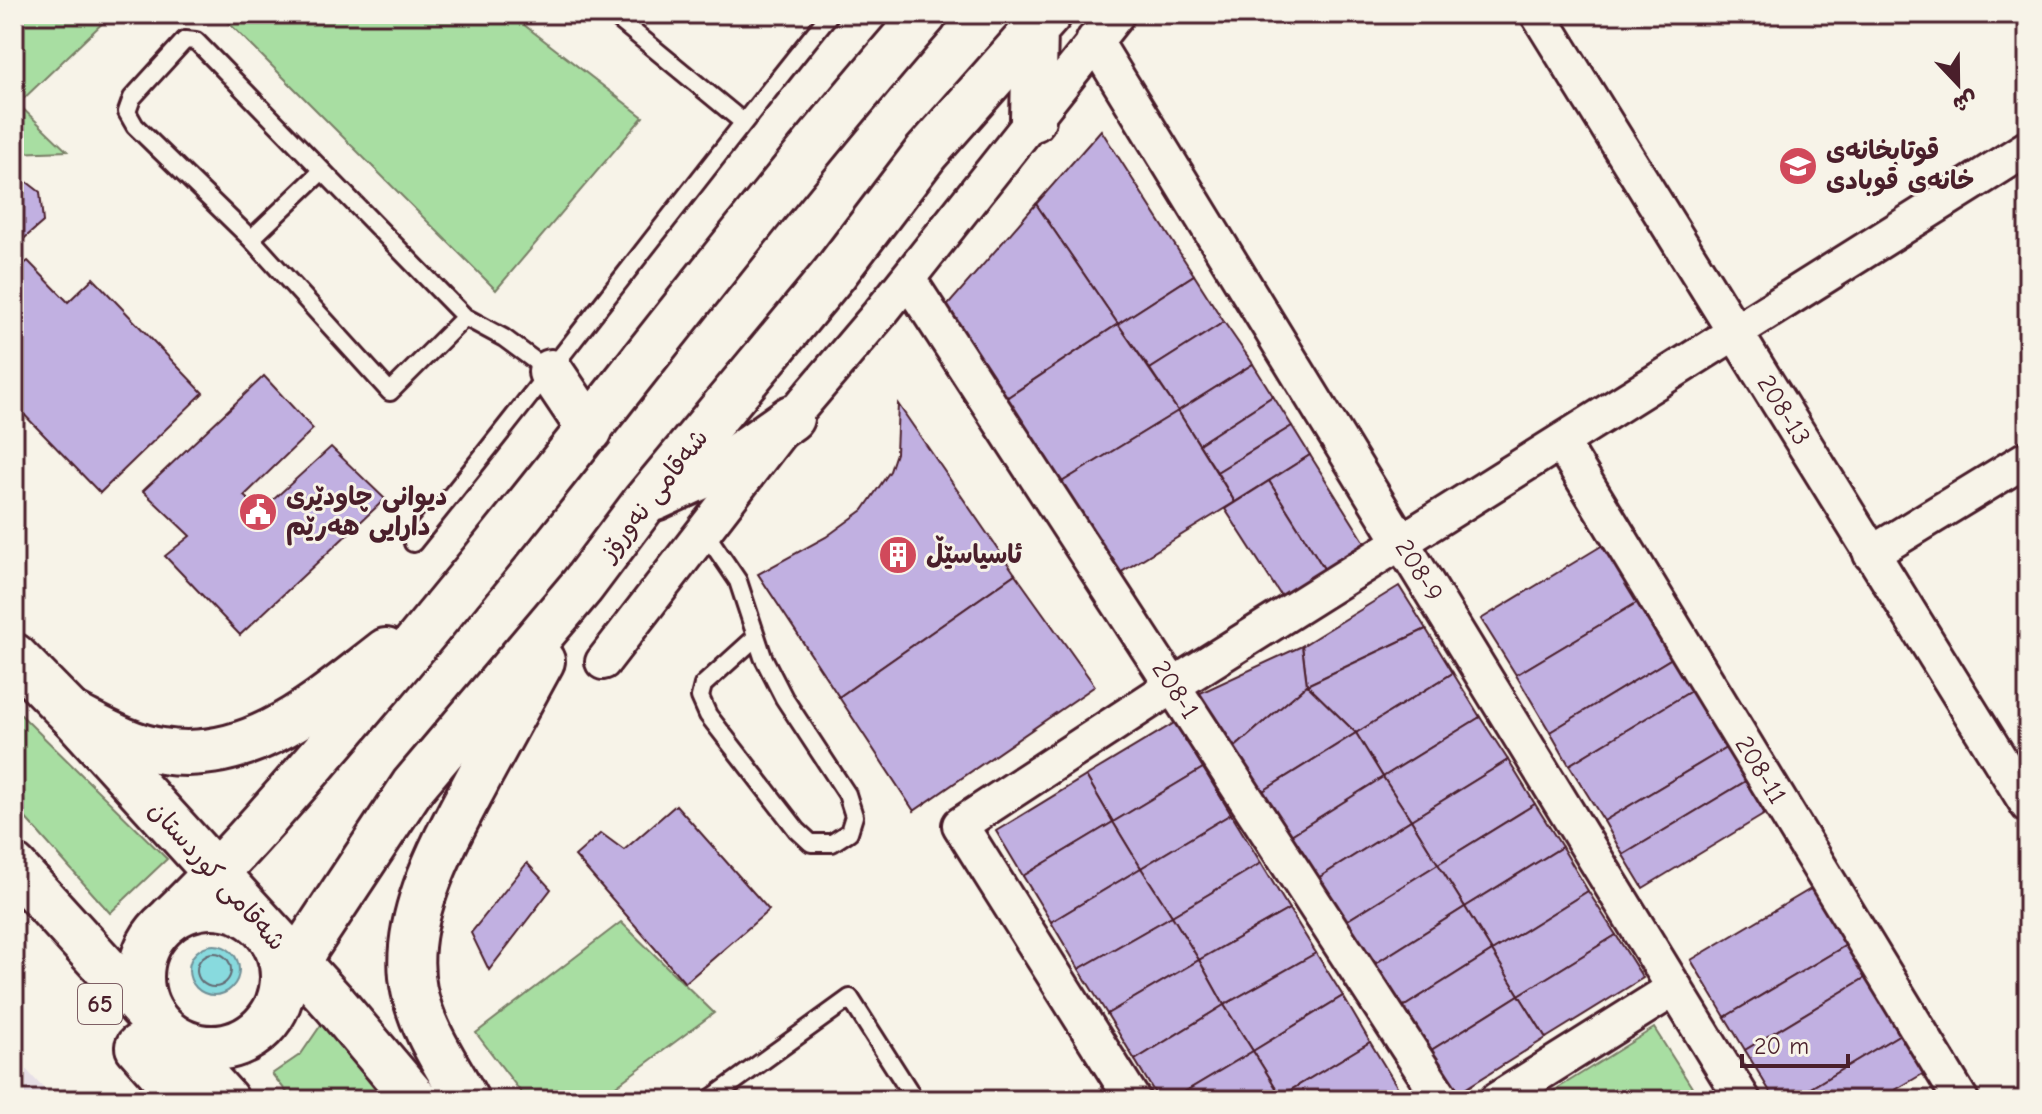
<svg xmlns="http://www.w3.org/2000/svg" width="2042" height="1114" font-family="'Comic Neue','Playpen Sans Arabic',sans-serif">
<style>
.built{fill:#e7dfe6}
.green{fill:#a8dea2;stroke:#797e66;stroke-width:2}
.water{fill:#88dade;stroke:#6f8f96;stroke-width:2}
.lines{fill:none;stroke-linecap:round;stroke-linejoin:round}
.shore{stroke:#636a73;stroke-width:2}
.building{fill:#c1b0e1;stroke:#4a1f2b;stroke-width:2}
.service-casing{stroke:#4a1f2b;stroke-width:22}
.minor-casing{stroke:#4a1f2b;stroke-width:40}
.primary-casing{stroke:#4a1f2b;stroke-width:50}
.trunk-casing{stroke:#4a1f2b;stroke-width:50}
.service{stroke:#f7f3e8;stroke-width:16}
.minor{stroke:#f7f3e8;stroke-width:34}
.primary{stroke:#f7f3e8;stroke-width:44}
.trunk{stroke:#f7f3e8;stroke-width:44}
.labels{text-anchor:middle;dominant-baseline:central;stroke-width:6;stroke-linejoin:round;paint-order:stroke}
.shield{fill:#f7f3e8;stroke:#7e5f64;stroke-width:2}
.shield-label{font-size:24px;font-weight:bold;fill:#4a1f2b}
.poi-label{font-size:26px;font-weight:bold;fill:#4a1f2b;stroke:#f7f3e8;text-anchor:start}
.street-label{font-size:26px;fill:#4a1f2b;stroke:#f7f3e8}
</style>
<rect width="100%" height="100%" fill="#f7f3e8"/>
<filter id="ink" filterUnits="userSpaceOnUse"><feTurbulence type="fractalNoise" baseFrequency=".0125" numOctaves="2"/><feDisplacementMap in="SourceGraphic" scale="16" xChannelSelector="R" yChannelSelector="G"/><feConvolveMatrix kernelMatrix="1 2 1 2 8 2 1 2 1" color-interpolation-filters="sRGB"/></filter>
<g filter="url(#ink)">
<polygon class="built" points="14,1056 54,1100 14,1100"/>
<g class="green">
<polygon points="14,14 112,14 18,104 67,151 14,153"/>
<polygon points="220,14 510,14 643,117 496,290"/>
<polygon points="14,708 167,859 110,913 14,805"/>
<polygon points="621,922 714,1013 597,1100 527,1100 476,1033"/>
<polygon points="323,1022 383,1100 293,1100 272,1074 301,1054"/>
<polygon points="1654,1028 1700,1100 1539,1100"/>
</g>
<circle class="water" cx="214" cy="970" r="25"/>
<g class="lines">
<circle class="shore" cx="214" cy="970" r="17"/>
</g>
<g class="building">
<polygon points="1101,130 1194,275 1118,324 1036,204"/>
<polygon points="14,172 40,192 43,222 19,243 14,243"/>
<polygon points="1036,204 1118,324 1002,401 941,313"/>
<polygon points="28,261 68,302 93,278 203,393 100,493 14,404 14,263 19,268"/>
<polygon points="1194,275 1224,322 1150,369 1118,324"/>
<polygon points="1224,322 1253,364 1178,411 1150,369"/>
<polygon points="1118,324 1178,411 1057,485 1002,401"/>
<polygon points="1253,364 1273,396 1199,444 1178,411"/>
<polygon points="264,376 313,429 244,496 261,511 331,447 385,499 240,635 165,556 190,536 143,491"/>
<polygon points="1273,396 1292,426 1217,472 1199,444"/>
<polygon points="898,404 1015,574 839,697 758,574 826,537 863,510 890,471 896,453"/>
<polygon points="1178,411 1235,502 1110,579 1057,485"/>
<polygon points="1292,426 1310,455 1235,502 1217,472"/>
<polygon points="1310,455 1367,546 1326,572 1269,481"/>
<polygon points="1269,481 1326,572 1283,599 1225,509"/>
<polygon points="1603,545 1638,602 1516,675 1481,619"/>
<polygon points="1015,574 1095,686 914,811 839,697"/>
<polygon points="1399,586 1426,629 1307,685 1302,646"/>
<polygon points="1638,602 1672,658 1550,732 1516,675"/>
<polygon points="1426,629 1453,673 1356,733 1307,685"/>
<polygon points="1302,646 1307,685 1233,749 1183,701"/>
<polygon points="1672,658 1691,691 1569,765 1550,732"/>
<polygon points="1453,673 1480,717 1383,777 1356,733"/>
<polygon points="1307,685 1356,733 1260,793 1233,749"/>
<polygon points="1691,691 1726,748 1604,821 1569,765"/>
<polygon points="1480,717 1508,760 1411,820 1383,777"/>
<polygon points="1176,722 1203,768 1113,822 1086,776"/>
<polygon points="1356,733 1383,777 1288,837 1260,793"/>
<polygon points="1726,748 1746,781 1623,855 1604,821"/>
<polygon points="1508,760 1535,804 1438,864 1411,820"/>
<polygon points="1203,768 1231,814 1141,868 1113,822"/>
<polygon points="1086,776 1113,822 1023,876 996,831"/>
<polygon points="1383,777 1411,820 1315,880 1288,837"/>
<polygon points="1746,781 1765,814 1643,888 1623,855"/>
<polygon points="1535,804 1562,847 1465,907 1438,864"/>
<polygon points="676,805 769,910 685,983 575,856 601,833 624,850"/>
<polygon points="1231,814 1261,863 1172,916 1141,868"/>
<polygon points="1411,820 1438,864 1343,923 1315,880"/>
<polygon points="1113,822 1141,868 1051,922 1023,876"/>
<polygon points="1562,847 1588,891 1492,951 1465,907"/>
<polygon points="527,863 551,889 489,970 471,933"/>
<polygon points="1261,863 1289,909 1199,960 1172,916"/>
<polygon points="1438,864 1465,907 1370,967 1343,923"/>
<polygon points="1141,868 1172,916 1079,969 1051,922"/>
<polygon points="1814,887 1848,944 1725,1017 1691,960"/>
<polygon points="1588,891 1616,935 1519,995 1492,951"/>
<polygon points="1465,907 1492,951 1397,1011 1370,967"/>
<polygon points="1289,909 1316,953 1224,1005 1199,960"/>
<polygon points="1172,916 1199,960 1107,1014 1079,969"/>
<polygon points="1616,935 1643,978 1546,1038 1519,995"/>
<polygon points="1848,944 1868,976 1745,1050 1725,1017"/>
<polygon points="1492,951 1519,995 1425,1054 1397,1011"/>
<polygon points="1316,953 1343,996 1253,1051 1224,1005"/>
<polygon points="1199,960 1224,1005 1135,1060 1107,1014"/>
<polygon points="1868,976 1902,1033 1791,1100 1775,1100 1745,1050"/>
<polygon points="1519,995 1546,1038 1452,1097 1425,1054"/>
<polygon points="1343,996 1370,1042 1281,1096 1253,1051"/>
<polygon points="1224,1005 1253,1051 1171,1100 1159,1100 1135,1060"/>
<polygon points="1902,1033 1926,1072 1878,1100 1791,1100"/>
<polygon points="1370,1042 1398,1088 1378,1100 1283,1100 1281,1096"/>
<polygon points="1253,1051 1281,1096 1275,1100 1171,1100"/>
<polygon points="1398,1088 1406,1100 1378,1100"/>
</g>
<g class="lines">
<defs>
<g id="service">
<polyline points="612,14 743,122"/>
<polyline points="251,239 321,172"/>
<polyline points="465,317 390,392 251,239 135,126 127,112 132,98 185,40 196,41 465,317 504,338 550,372"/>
<polyline points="704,531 738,581 763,657 784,698 847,794 854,816 849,832 832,843 811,843 797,830 708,715 700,697 703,685 756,637"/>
<path d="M 413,543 C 554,369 689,189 830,14"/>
<polyline points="709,1100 850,998 915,1100"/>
</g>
<g id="minor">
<path id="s1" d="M 1538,14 L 2028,805"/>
<path id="s2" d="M 1094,40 L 1743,1100"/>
<path id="s3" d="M 908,279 L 1442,1100"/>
<path id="s4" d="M 1561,442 L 1961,1100"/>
<polyline points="1871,554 2028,458"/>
<polyline points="603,662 791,418 881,312 1117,14"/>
<polyline points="1133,1100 960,825 1172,686 2028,148"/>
<polyline points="1497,1100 1675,988"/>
</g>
<g id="primary">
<polyline points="1033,119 1035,30"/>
<polyline points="551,372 590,430"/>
<polyline points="655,498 722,467 791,418"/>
<path d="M 71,714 C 99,728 130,747 162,751 C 252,765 320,702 386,651"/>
<path d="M 171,918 C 242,849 305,774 369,699 C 560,475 732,236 925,14"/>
<polyline points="282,992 308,945 413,786 582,586 645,502 834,274 926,153 1049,14"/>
<path d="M 466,1100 C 447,1065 422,1030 414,990 C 399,917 448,836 481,773 C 501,736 522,698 542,661"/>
</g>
<g id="trunk">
<polyline points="14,656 71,714 335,1004 416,1100"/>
<polyline points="14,867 226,1100"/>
<circle cx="212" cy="977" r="71"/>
<polyline points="138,1047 185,1100"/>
</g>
</defs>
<use href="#service" class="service-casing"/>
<use href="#minor" class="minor-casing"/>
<use href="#primary" class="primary-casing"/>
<use href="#trunk" class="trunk-casing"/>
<use href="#service" class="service"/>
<use href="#minor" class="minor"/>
<use href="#primary" class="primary"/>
<use href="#trunk" class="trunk"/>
</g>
</g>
<defs>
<symbol id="school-disc" viewBox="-11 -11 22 22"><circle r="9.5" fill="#d1495b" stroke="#f7f3e8"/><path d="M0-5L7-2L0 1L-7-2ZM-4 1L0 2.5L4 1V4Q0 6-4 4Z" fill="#fff"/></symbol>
<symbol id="civic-disc" viewBox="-11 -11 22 22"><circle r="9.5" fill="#d1495b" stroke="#f7f3e8"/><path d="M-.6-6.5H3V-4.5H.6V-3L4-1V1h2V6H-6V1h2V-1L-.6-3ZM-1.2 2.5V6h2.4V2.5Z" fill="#fff"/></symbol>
<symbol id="building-disc" viewBox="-11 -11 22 22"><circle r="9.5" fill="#d1495b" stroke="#f7f3e8"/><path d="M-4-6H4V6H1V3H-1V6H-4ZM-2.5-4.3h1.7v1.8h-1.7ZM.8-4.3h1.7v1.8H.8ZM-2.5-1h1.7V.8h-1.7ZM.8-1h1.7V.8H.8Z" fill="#fff"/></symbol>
</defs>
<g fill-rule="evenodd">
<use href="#school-disc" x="1776" y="144" width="44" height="44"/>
<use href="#civic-disc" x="236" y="490" width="44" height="44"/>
<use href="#building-disc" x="876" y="533" width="44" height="44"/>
</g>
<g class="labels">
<rect class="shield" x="78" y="984" width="44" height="40" rx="6"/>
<g class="shield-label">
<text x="100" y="1004">65</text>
</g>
<g class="poi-label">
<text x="1826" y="151">قوتابخانەی<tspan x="1826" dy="30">خانەی قوبادی</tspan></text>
<text x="286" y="497">دیوانی چاودێری<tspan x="286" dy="30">دارایی هەرێم</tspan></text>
<text x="926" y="555">ئاسیاسێڵ</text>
</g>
<g class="street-label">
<text stroke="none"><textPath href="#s1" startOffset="466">208-13</textPath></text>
<text transform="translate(654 495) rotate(-52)">شەقامی نەورۆز</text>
<text stroke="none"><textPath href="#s2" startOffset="622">208-9</textPath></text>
<text stroke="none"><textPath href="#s3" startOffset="490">208-1</textPath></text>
<text stroke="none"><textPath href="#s4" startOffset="384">208-11</textPath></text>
<text transform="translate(217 876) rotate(48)">شەقامی کوردستان</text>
</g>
</g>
<rect width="2042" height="1114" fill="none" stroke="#f7f3e8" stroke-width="48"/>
<rect x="24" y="24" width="1994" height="1066" fill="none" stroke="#4a1f2b" stroke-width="3" filter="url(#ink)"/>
<g transform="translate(1958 84) rotate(158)" stroke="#f7f3e8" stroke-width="6" paint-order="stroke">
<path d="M0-6L14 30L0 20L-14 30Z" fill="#4a1f2b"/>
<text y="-12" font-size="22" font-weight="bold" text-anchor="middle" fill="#4a1f2b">ش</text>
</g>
<path d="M1742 1054v12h106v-12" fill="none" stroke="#4a1f2b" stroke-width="4"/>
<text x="1754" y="1054" font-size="24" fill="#4a1f2b" stroke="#f7f3e8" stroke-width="6" paint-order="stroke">20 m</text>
</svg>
